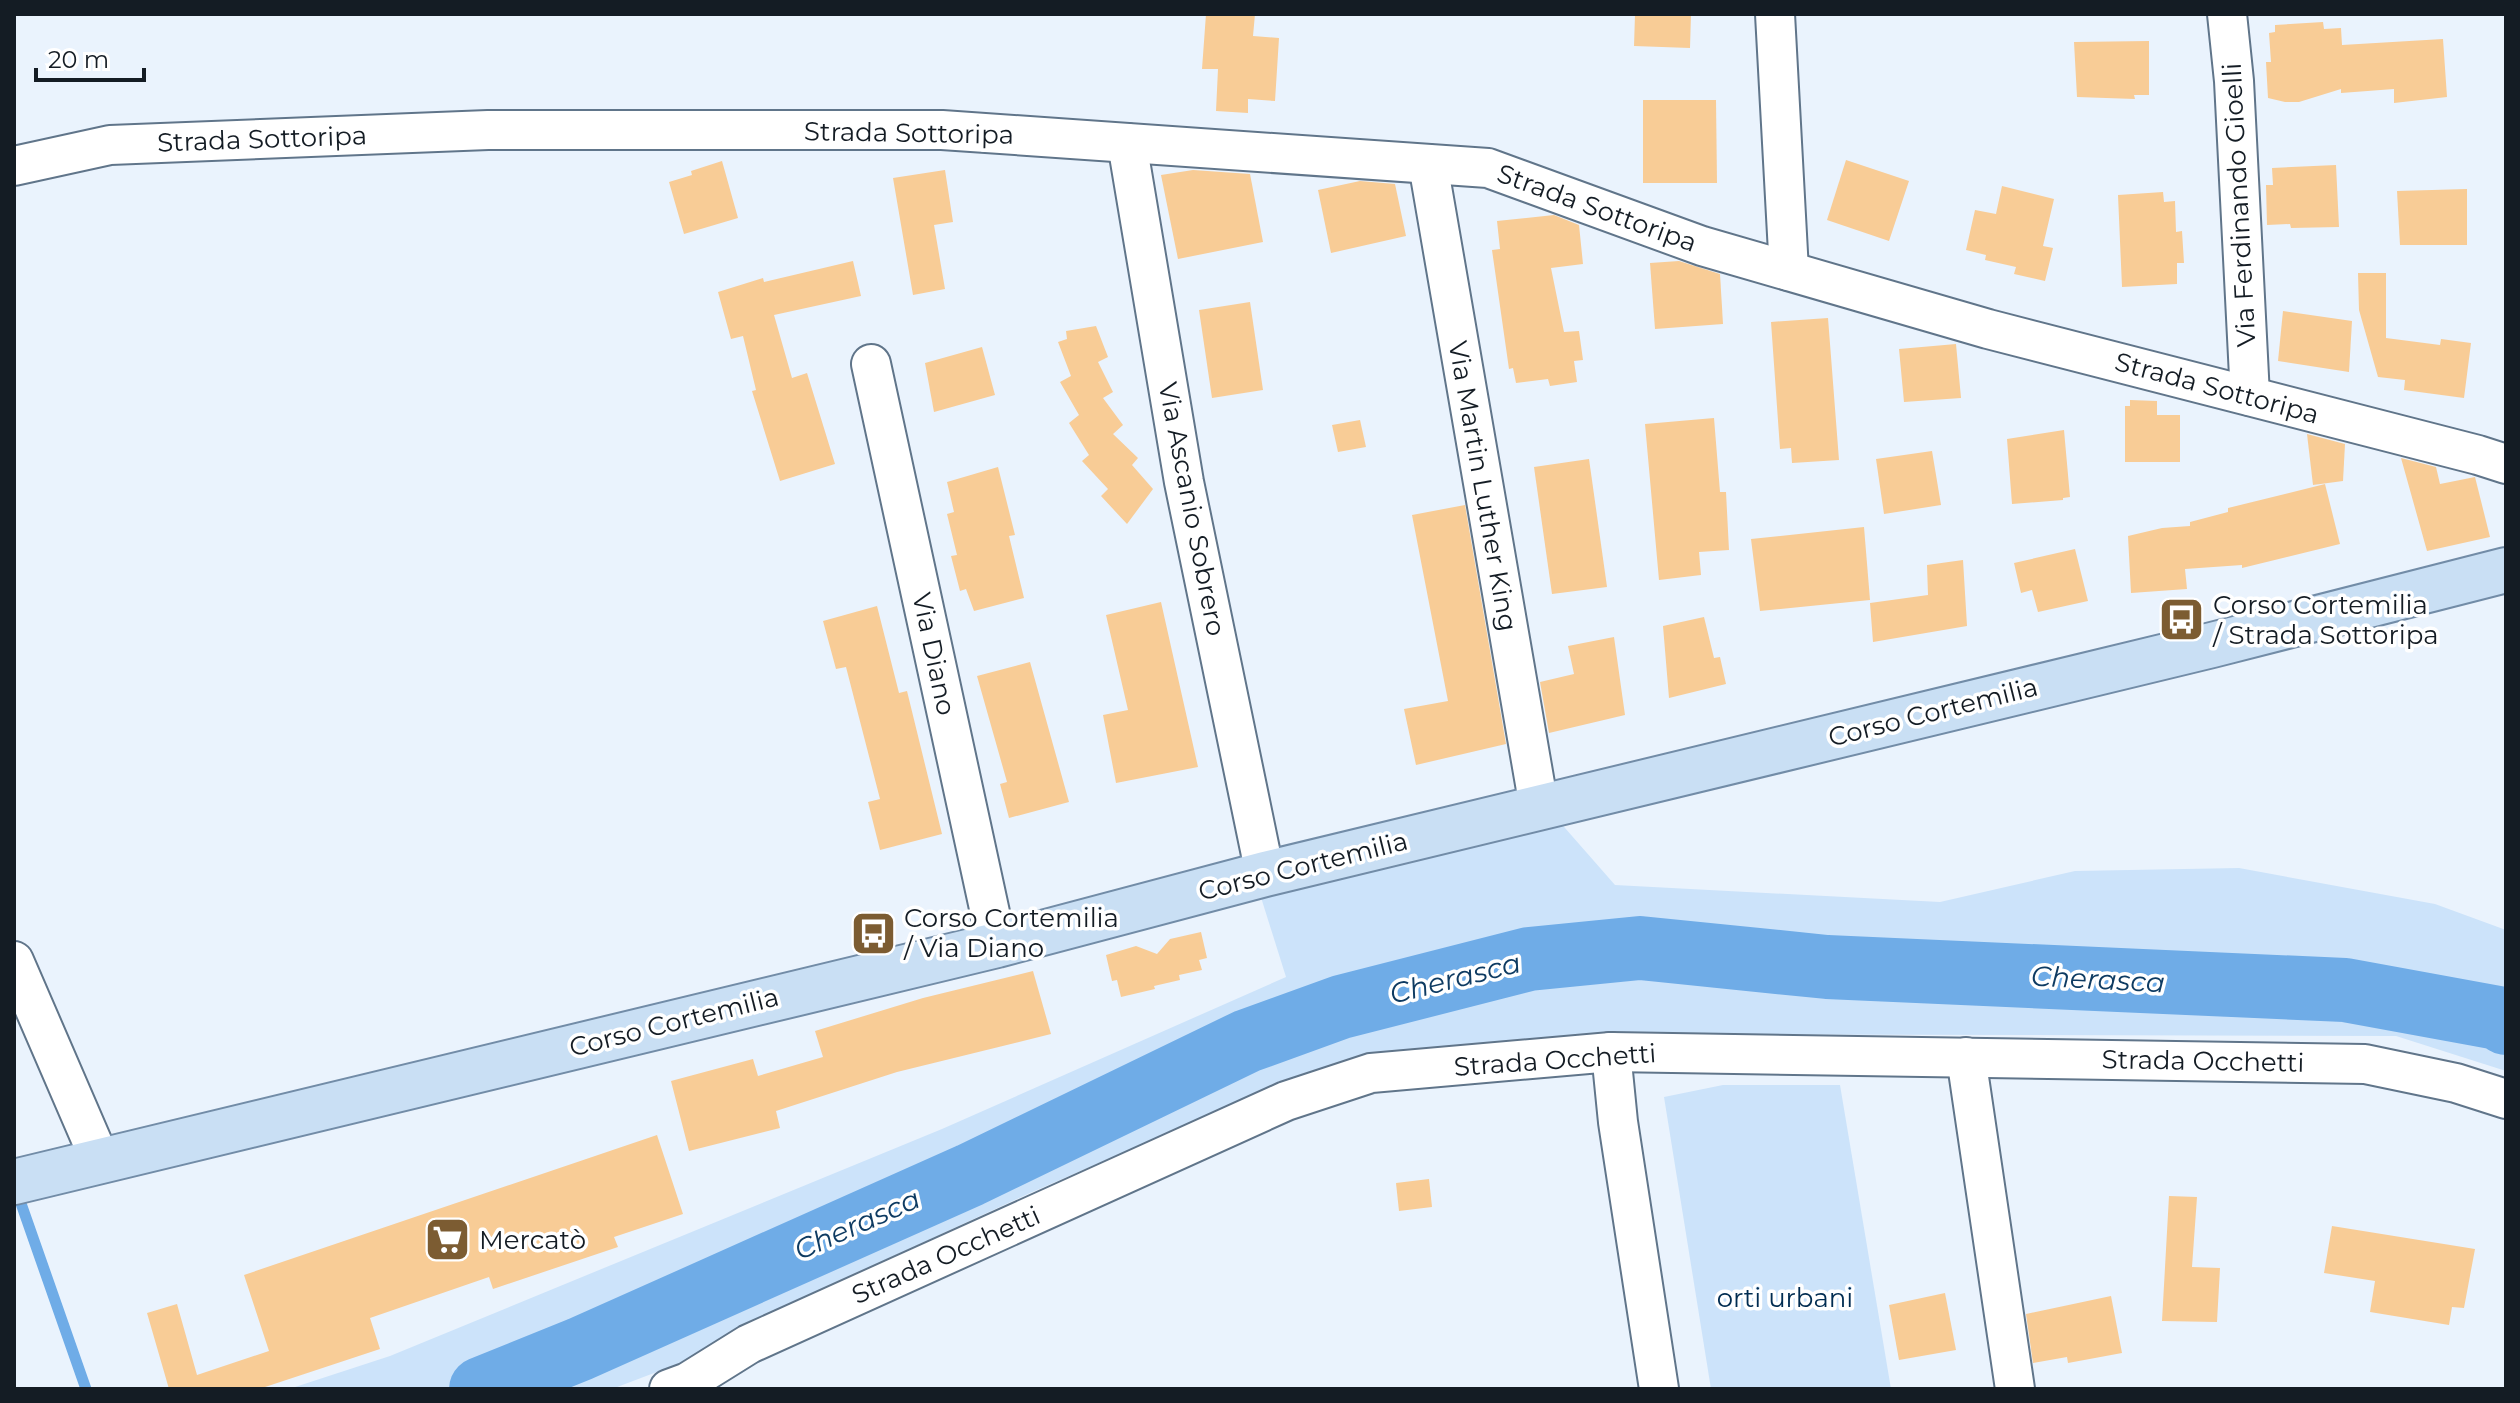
<svg xmlns="http://www.w3.org/2000/svg" width="2520" height="1403" font-family="Montserrat,sans-serif">
<style>
.green{fill:#cce3fa}
.lines{fill:none;stroke-linecap:round;stroke-linejoin:round}
.stream{stroke:#6face7;stroke-width:11}
.river{stroke:#6face7;stroke-width:64}
.building{fill:#f8cc96}
.minor-casing{stroke:#60758a;stroke-width:42}
.major-casing{stroke:#728ca7;stroke-width:48}
.minor{stroke:#fff;stroke-width:38}
.major{stroke:#c9dff4;stroke-width:44}
.labels{text-anchor:middle;dominant-baseline:central;stroke-width:7;stroke-linejoin:round;paint-order:stroke}
.street-label{font-size:26px;fill:#141c24;stroke:#fff}
.poi-label{font-size:26px;fill:#141c24;stroke:#fff;text-anchor:start}
.park-label{font-size:26px;fill:#002c51;stroke:#fff}
.water-label{font-size:28px;font-style:italic;fill:#0e3b62;stroke:#fff}
</style>
<rect width="100%" height="100%" fill="#eaf3fd"/>
<g class="green">
<polygon points="1558,820 1615,885 1940,902 2075,871 2239,868 2435,904 2506,930 2506,1071 2396,1036 1586,1034 1367,1056 1301,1075 1030,1193 740,1327 704,1354 612,1389 289,1389 390,1356 942,1129 1286,977 1259,891"/>
<polygon points="1723,1085 1840,1085 1891,1389 1711,1389 1664,1097"/>
</g>
<g class="lines">
<polyline class="stream" points="17,1192 86,1389"/>
<polyline class="river" points="481,1389 580,1349 970,1175 1247,1041 1341,1007 1529,959 1640,948 1827,967 2345,990 2498,1018 2506,1023"/>
</g>
<g class="building">
<polygon points="1206,14 1255,14 1253,36 1279,38 1275,101 1248,99 1248,113 1216,111 1218,69 1202,69"/>
<polygon points="1635,14 1691,14 1690,48 1634,46"/>
<polygon points="2323,22 2324,29 2341,28 2342,45 2443,39 2447,97 2394,103 2394,89 2341,93 2341,89 2299,102 2285,102 2268,98 2266,62 2271,62 2269,33 2275,32 2275,25"/>
<polygon points="2149,41 2149,95 2134,95 2135,99 2077,97 2074,42"/>
<polygon points="1643,100 1716,100 1717,183 1643,183"/>
<polygon points="1846,160 1909,181 1889,241 1827,220"/>
<polygon points="722,161 738,218 684,234 669,182 692,175 691,171"/>
<polygon points="2336,165 2339,227 2291,228 2290,224 2267,225 2266,185 2273,185 2272,168"/>
<polygon points="945,170 953,222 934,225 945,289 913,295 893,178"/>
<polygon points="1193,170 1250,174 1263,242 1178,259 1161,175"/>
<polygon points="1360,181 1395,184 1406,236 1331,253 1318,190"/>
<polygon points="2002,186 2054,199 2043,246 2053,248 2045,281 2014,274 2016,267 1985,260 1986,255 1966,250 1975,210 1996,214"/>
<polygon points="2467,189 2467,245 2400,245 2397,191"/>
<polygon points="2163,192 2164,202 2175,201 2176,232 2182,231 2184,263 2177,263 2177,284 2122,287 2118,195"/>
<polygon points="1554,215 1579,225 1583,264 1551,268 1564,332 1579,331 1583,360 1574,361 1577,382 1550,386 1548,379 1516,383 1513,368 1509,369 1492,250 1500,249 1497,221"/>
<polygon points="853,261 861,296 774,315 792,378 807,373 835,464 780,481 752,391 756,390 743,336 731,339 718,292 763,278 764,282"/>
<polygon points="1679,261 1720,274 1723,324 1655,329 1650,263"/>
<polygon points="2358,273 2386,273 2386,338 2440,345 2441,339 2471,343 2464,398 2404,390 2405,380 2378,377 2359,310"/>
<polygon points="1250,302 1263,390 1212,398 1199,310"/>
<polygon points="2283,311 2352,321 2349,372 2278,361"/>
<polygon points="1828,318 1839,460 1792,463 1791,448 1780,449 1771,322"/>
<polygon points="1096,326 1108,357 1098,362 1113,392 1103,398 1123,425 1113,434 1138,458 1132,465 1153,489 1127,524 1101,496 1108,489 1082,461 1089,455 1069,423 1079,415 1060,382 1071,376 1058,342 1067,339 1066,331"/>
<polygon points="1956,344 1961,398 1904,402 1899,349"/>
<polygon points="982,347 995,395 934,412 925,363"/>
<polygon points="2130,400 2157,401 2157,415 2180,415 2180,462 2125,462 2125,406 2130,406"/>
<polygon points="1714,418 1720,492 1726,492 1729,550 1699,552 1701,575 1659,580 1645,424"/>
<polygon points="1360,420 1366,447 1338,452 1332,425"/>
<polygon points="2064,430 2070,497 2063,498 2063,500 2012,504 2007,439"/>
<polygon points="2307,434 2345,444 2343,481 2313,485"/>
<polygon points="1932,451 1941,505 1884,514 1876,459"/>
<polygon points="2401,458 2436,467 2440,484 2475,477 2490,537 2427,551"/>
<polygon points="1589,459 1607,587 1552,594 1534,467"/>
<polygon points="998,467 1015,535 1009,536 1024,598 974,611 966,589 960,591 951,556 957,555 947,514 954,512 947,482"/>
<polygon points="2325,484 2340,544 2242,568 2242,565 2185,569 2187,589 2131,593 2128,536 2162,528 2190,526 2190,522 2228,512 2228,508"/>
<polygon points="1465,505 1506,744 1416,765 1404,709 1448,701 1412,515"/>
<polygon points="1864,527 1870,600 1760,611 1751,539"/>
<polygon points="2075,549 2088,601 2038,612 2032,590 2021,593 2014,563"/>
<polygon points="1963,560 1967,626 1873,642 1870,603 1928,595 1927,565"/>
<polygon points="1161,602 1198,767 1116,783 1103,715 1128,710 1106,615"/>
<polygon points="877,606 899,693 907,691 942,834 880,850 868,802 880,799 846,667 836,669 823,621"/>
<polygon points="1704,617 1714,658 1720,657 1726,684 1669,698 1663,626"/>
<polygon points="1614,637 1625,715 1549,733 1540,682 1574,674 1568,646"/>
<polygon points="1030,662 1069,802 1009,818 1000,784 1007,782 977,676"/>
<polygon points="1201,932 1207,958 1199,960 1202,970 1179,975 1180,980 1154,986 1155,989 1121,997 1117,980 1112,981 1106,955 1136,946 1157,954 1170,939"/>
<polygon points="1033,971 1051,1034 897,1072 776,1111 780,1128 689,1151 671,1081 753,1059 758,1076 823,1057 815,1031 923,998"/>
<polygon points="657,1135 683,1214 614,1237 618,1247 493,1289 489,1277 370,1318 380,1349 259,1389 169,1389 147,1313 177,1304 197,1375 269,1351 244,1275"/>
<polygon points="1429,1179 1432,1207 1399,1211 1396,1183"/>
<polygon points="2169,1196 2197,1197 2192,1267 2220,1268 2217,1322 2162,1321"/>
<polygon points="2332,1226 2475,1249 2464,1308 2452,1307 2449,1325 2370,1312 2375,1281 2324,1273"/>
<polygon points="1945,1293 1956,1350 1899,1360 1889,1305"/>
<polygon points="2111,1296 2122,1353 2068,1363 2067,1357 2033,1363 2026,1314"/>
</g>
<g class="lines">
<defs>
<g id="minor">
<polyline points="1775,14 1789,271"/>
<polyline points="2227,14 2234,81 2250,396"/>
<polyline points="1127,143 1184,482 1265,874"/>
<polyline points="1428,164 1539,807"/>
<polyline points="14,166 110,145 488,130 942,130 1488,168 1702,246 1988,329 2478,455 2506,464"/>
<polyline points="871,364 997,945"/>
<polyline points="14,961 100,1160"/>
<polyline points="1611,1052 1618,1122 1659,1389"/>
<polyline points="1966,1057 2015,1389"/>
<polyline points="669,1389 688,1382 749,1344 1286,1101 1371,1073 1611,1052 2365,1064 2456,1083 2506,1099"/>
</g>
<polyline id="major" points="14,1182 997,945 1265,874 2212,645 2506,570"/>
</defs>
<use href="#minor" class="minor-casing"/>
<use href="#major" class="major-casing"/>
<use href="#minor" class="minor"/>
<use href="#major" class="major"/>
</g>
<defs>
<symbol id="bus-square" viewBox="-11 -11 22 22"><rect x="-9" y="-9" width="18" height="18" rx="4" fill="#7c5c32" stroke="#fff"/><path d="M-5-6H5V4H4V6H2V4H-2V6H-4V4H-5ZM-3.5-4V0h7V-4ZM-3.5 1.2v1.5H-2V1.2ZM2 1.2v1.5H3.5V1.2Z" fill="#fff"/></symbol>
<symbol id="supermarket-square" viewBox="-11 -11 22 22"><rect x="-9" y="-9" width="18" height="18" rx="4" fill="#7c5c32" stroke="#fff"/><path d="M-6-5.5h2.5l.6 2H6L4.5 2H-2.5L-4.4-4H-6ZM-1.5 3.2a1.3 1.3 0 1 0 .1 0ZM3 3.2a1.3 1.3 0 1 0 .1 0Z" fill="#fff"/></symbol>
</defs>
<g fill-rule="evenodd">
<use href="#bus-square" x="2156" y="594" width="51" height="51"/>
<use href="#bus-square" x="848" y="908" width="51" height="51"/>
<use href="#supermarket-square" x="422" y="1214" width="51" height="51"/>
</g>
<g class="labels">
<g class="street-label">
<text transform="translate(909 133) rotate(1)">Strada Sottoripa</text>
<text transform="translate(262 139) rotate(-2)">Strada Sottoripa</text>
<text transform="translate(2239 205) rotate(-93)">Via Ferdinando Gioelli</text>
<text transform="translate(1597 208) rotate(20)">Strada Sottoripa</text>
<text transform="translate(2217 388) rotate(15)">Strada Sottoripa</text>
<text transform="translate(1483 486) rotate(80)">Via Martin Luther King</text>
<text transform="translate(1192 509) rotate(79)">Via Ascanio Sobrero</text>
<text transform="translate(934 654) rotate(78)">Via Diano</text>
<text transform="translate(1933 712) rotate(-14)">Corso Cortemilia</text>
<text transform="translate(1303 866) rotate(-14)">Corso Cortemilia</text>
<text transform="translate(674 1022) rotate(-14)">Corso Cortemilia</text>
<text transform="translate(1555 1060) rotate(-4)">Strada Occhetti</text>
<text transform="translate(2203 1061) rotate(1)">Strada Occhetti</text>
<text transform="translate(946 1255) rotate(-24)">Strada Occhetti</text>
</g>
<g class="poi-label">
<text x="2213" y="605">Corso Cortemilia<tspan x="2213" dy="30">/ Strada Sottoripa</tspan></text>
<text x="904" y="918">Corso Cortemilia<tspan x="904" dy="30">/ Via Diano</tspan></text>
<text x="479" y="1240">Mercatò</text>
</g>
<g class="park-label">
<text x="1785" y="1298">orti urbani</text>
</g>
<g class="water-label">
<text transform="translate(1455 978) rotate(-14)">Cherasca</text>
<text transform="translate(2098 979) rotate(3)">Cherasca</text>
<text transform="translate(857 1224) rotate(-24)">Cherasca</text>
</g>
</g>
<rect width="2520" height="1403" fill="none" stroke="#141c24" stroke-width="32"/>
<path d="M36 68v12h108v-12" fill="none" stroke="#141c24" stroke-width="4"/>
<text x="48" y="68" font-size="24" fill="#141c24" stroke="#ffffff" stroke-width="6" paint-order="stroke">20 m</text>
</svg>
